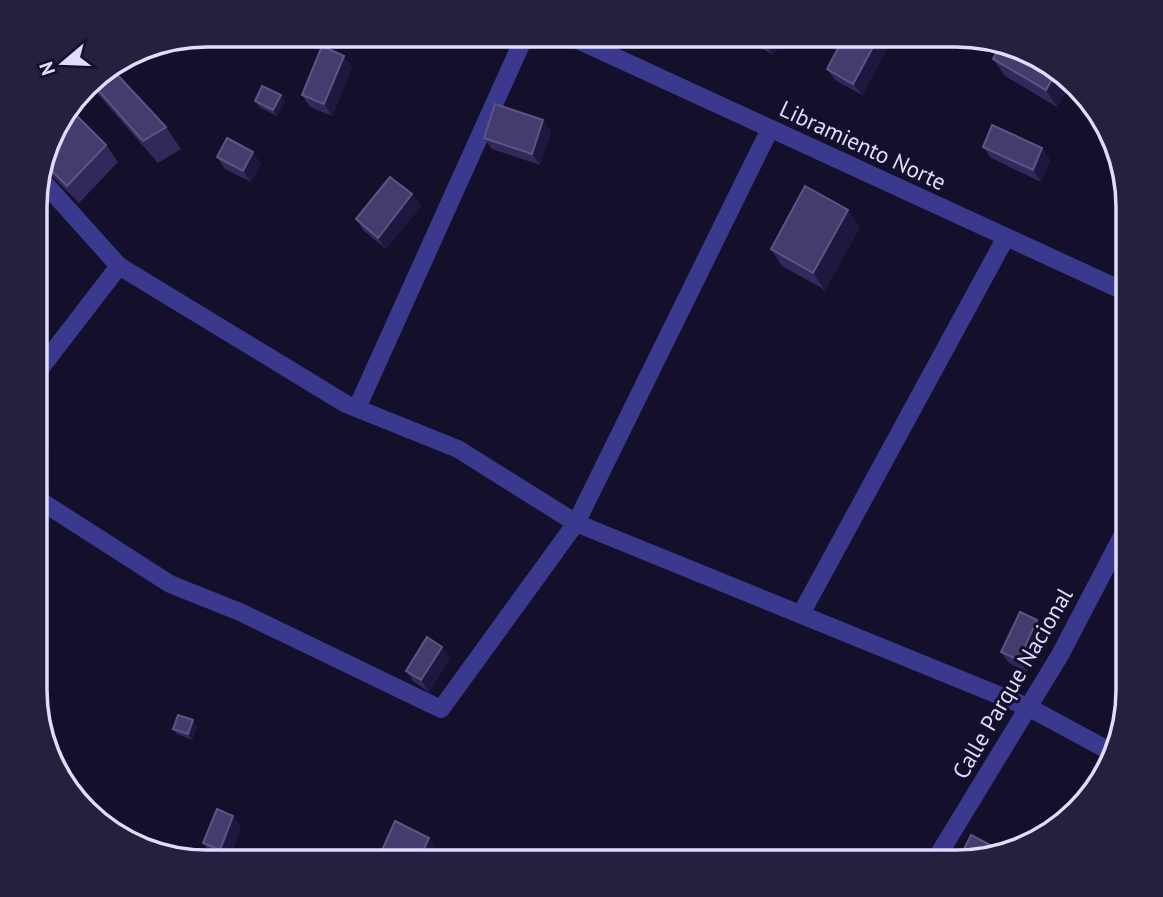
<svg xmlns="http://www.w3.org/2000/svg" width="1163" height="897" font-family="'PT Sans',sans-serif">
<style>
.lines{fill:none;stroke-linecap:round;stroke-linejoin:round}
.minor{stroke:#3a398d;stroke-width:18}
.wall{fill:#31295a}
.shaded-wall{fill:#1e1740}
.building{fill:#443c6c;stroke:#5c5583;stroke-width:2}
.labels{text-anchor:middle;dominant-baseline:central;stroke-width:6;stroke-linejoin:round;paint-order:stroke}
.street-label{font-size:23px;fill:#dfdcff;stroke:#14102c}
.rim{fill:none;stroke:#dfdcff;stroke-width:3.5}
</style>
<rect width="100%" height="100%" fill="#14102c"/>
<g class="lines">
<g class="minor">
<polyline points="578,40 1128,293"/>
<polyline points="39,177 119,266 346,404 458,449 576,523 1028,707 1115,754"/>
<polyline points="36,374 119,266"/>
<polyline points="357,408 523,40"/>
<polyline points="36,498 170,584 240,612 441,709 576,523 770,129"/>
<polyline points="801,614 1006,237"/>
<polyline points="934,862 1060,655 1128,525"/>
</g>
</g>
<g class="wall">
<polygon points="894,36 862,95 835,80 827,69 844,37"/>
<polygon points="784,37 773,55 744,38"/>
<polygon points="993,59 1069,78 1072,82 1057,107 1005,76"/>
<polygon points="352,67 332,116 310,107 302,95"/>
<polygon points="94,78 166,127 181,149 158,163 89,84"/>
<polygon points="281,95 285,101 277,116 259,107 255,101"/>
<polygon points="543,120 551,132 540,165 492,149 484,138"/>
<polygon points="58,122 106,145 118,162 79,203 43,167"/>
<polygon points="983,147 1042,148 1050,160 1041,182 991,158"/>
<polygon points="217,157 261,164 251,182 225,169"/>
<polygon points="412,194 421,206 386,249 364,231 356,219"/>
<polygon points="860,227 825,290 782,266 771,249"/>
<polygon points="1128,387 1128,414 1120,403"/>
<polygon points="1037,620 1045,632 1027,672 1009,663 1001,652"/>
<polygon points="450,658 429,692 414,682 406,671"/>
<polygon points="197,726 192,740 177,734 173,729"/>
<polygon points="241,827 228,862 211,855 203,843"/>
</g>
<g class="shaded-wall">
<polygon points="879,36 894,36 862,95 853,84"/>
<polygon points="784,37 773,55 761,38 762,38"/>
<polygon points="344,56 352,67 332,116 324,104"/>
<polygon points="1057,70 1069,78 1072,82 1057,107 1046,90"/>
<polygon points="281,95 285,101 277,116 273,110"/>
<polygon points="543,120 551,132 540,165 532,154"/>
<polygon points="1042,148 1050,160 1041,182 1033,170"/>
<polygon points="253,152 261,164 251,182 243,171"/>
<polygon points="412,194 421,206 386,249 378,238"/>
<polygon points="848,210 860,227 825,290 813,273"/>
<polygon points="1037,620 1045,632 1027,672 1019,660"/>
<polygon points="442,647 450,658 429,692 421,680"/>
<polygon points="193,720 197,726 192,740 188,734"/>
<polygon points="233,816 241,827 228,862 220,850"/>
<polygon points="429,838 437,849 431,862 418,862"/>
<polygon points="990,845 994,851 993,853 985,855"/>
</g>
<g class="building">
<polygon points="879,36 853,84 827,69 844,37"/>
<polygon points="1002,44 1021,48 1057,70 1046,90 993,59"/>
<polygon points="322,46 344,56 324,104 302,95"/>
<polygon points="111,68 166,127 143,141 91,82 94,78"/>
<polygon points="262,86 281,95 273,110 255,101"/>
<polygon points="495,104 543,120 532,154 484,138"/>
<polygon points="69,108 106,145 67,186 44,163 58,122"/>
<polygon points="992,125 1042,148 1033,170 983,147"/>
<polygon points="227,138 253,152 243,171 217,157"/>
<polygon points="390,177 412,194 378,238 356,219"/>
<polygon points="805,186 848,210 813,273 771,249"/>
<polygon points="1128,387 1128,407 1120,403"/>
<polygon points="1128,493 1128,506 1122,504"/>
<polygon points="1020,612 1037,620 1019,660 1001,652"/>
<polygon points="427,637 442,647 421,680 406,671"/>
<polygon points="178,715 193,720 188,734 173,729"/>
<polygon points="217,809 233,816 220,850 203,843"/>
<polygon points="395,821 429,838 418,862 389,862 379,857"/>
<polygon points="971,835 990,845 985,855 962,860 959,859"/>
</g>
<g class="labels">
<g class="street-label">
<text transform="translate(863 145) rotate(25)">Libramiento Norte</text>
<text transform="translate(1012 683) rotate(-60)">Calle Parque Nacional</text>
</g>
</g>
<path d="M0 0H1163V897H0ZM207 47H956A160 160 0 0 1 1116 207V690A160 160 0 0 1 956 850H207A160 160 0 0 1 47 690V207A160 160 0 0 1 207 47Z" fill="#24203d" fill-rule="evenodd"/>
<path class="rim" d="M207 47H956A160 160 0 0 1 1116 207V690A160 160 0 0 1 956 850H207A160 160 0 0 1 47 690V207A160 160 0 0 1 207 47Z"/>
<g transform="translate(63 63) rotate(251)" stroke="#14102c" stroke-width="5" paint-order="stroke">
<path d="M0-5L12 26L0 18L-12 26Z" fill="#dfdcff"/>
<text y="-10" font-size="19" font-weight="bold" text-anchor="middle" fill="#dfdcff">N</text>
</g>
</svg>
